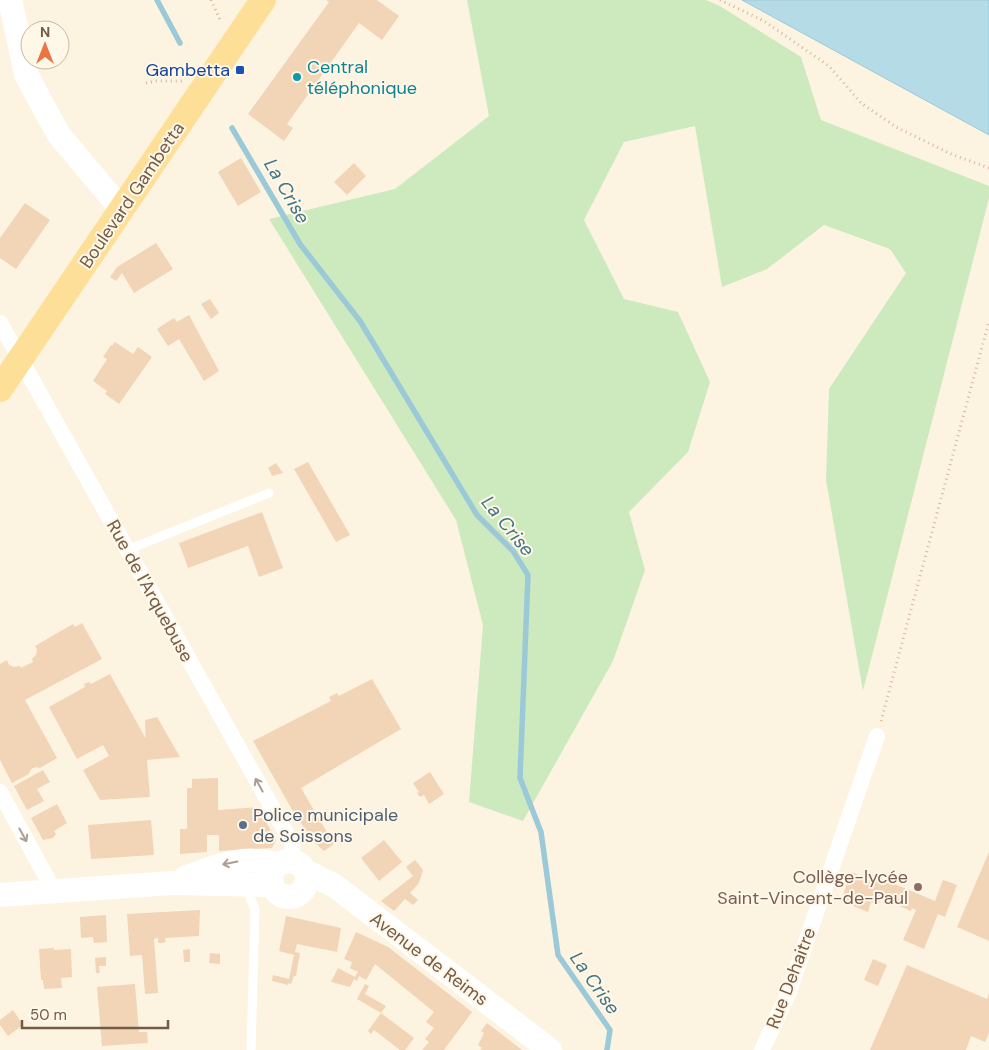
<svg xmlns="http://www.w3.org/2000/svg" width="989" height="1050" font-family="'DM Sans',sans-serif">
<style>
.green{fill:#cdeabf}
.water{fill:#b5dbe6;stroke:#9bc9d8}
.lines{fill:none;stroke-linecap:round;stroke-linejoin:round}
.stream{stroke:#9bc9d8;stroke-width:5.5}
.building{fill:#f2d4b7}
.path{stroke:#d7b79b;stroke-width:3;stroke-dasharray:1 4;stroke-linecap:butt}
.service{stroke:#fff;stroke-width:9}
.minor{stroke:#fff;stroke-width:16}
.secondary{stroke:#fff;stroke-width:24}
.primary{stroke:#fddf97;stroke-width:26}
.oneway{stroke:#ab9d91}
.transit-dot{fill:#1a4fb4;stroke:#fff7e7;stroke-width:2}
.culture-dot{fill:#0f9aa8;stroke:#fff7e7;stroke-width:2}
.service-dot{fill:#5c6f8a;stroke:#fff7e7;stroke-width:2}
.education-dot{fill:#8d6e63;stroke:#fff7e7;stroke-width:2}
.labels{text-anchor:middle;dominant-baseline:central;stroke-width:4;stroke-linejoin:round;paint-order:stroke}
.culture-label{font-size:18px;fill:#0d838f;stroke:#fff7e7;text-anchor:start}
.transit-label{font-size:18px;fill:#164399;stroke:#fff7e7;text-anchor:end}
.street-label{font-size:18px;fill:#735b47;stroke:#fff7e7}
.service-label{font-size:18px;fill:#4e5e75;stroke:#fff7e7;text-anchor:start}
.education-label{font-size:18px;fill:#785e54;stroke:#fff7e7;text-anchor:end}
.water-label{font-size:19px;font-style:italic;fill:#417687;stroke:#fff7e7}
</style>
<rect width="100%" height="100%" fill="#fcf4e0"/>
<polygon class="green" points="467,0 706,0 720,6 801,57 821,120 989,186 989,198 863,691 826,480 829,389 906,273 890,249 824,225 767,269 722,287 695,126 624,142 584,220 624,299 678,312 710,382 688,452 629,512 645,570 613,661 523,821 469,802 483,625 456,520 269,219 395,189 489,116"/>
<polygon class="water" points="742,0 989,0 989,135"/>
<g class="lines">
<g class="stream">
<polyline points="157,0 180,43"/>
<polyline points="232,128 300,244 360,321 477,515 513,551 528,575 520,778 541,832 558,955 610,1030 607,1050"/>
</g>
</g>
<g class="building">
<polygon points="326,0 377,0 399,16 382,40 359,23 287,124 293,128 284,141 248,114 329,2"/>
<polygon points="241,158 261,192 238,206 218,172"/>
<polygon points="354,163 366,176 347,195 334,182"/>
<polygon points="25,203 50,220 16,269 0,258 0,238"/>
<polygon points="156,243 173,269 134,293 122,273 116,281 110,277 117,267"/>
<polygon points="210,299 219,313 211,319 201,304"/>
<polygon points="189,315 219,371 204,381 179,339 168,346 157,329 174,318 177,322"/>
<polygon points="115,342 133,354 138,347 152,357 119,404 105,394 107,391 93,381 107,359 103,357 111,345 112,346"/>
<polygon points="308,462 350,535 336,542 294,469"/>
<polygon points="276,463 283,473 272,476 268,468"/>
<polygon points="262,512 283,568 259,577 248,546 188,568 179,543"/>
<polygon points="82,623 102,659 25,700 57,758 40,768 36,767 31,769 29,774 12,783 0,760 0,664 7,660 9,665 14,667 20,666 21,668 33,662 32,659 36,655 37,649 35,646 73,624 75,627"/>
<polygon points="110,674 146,739 146,751 145,720 157,717 180,757 147,760 150,797 100,800 83,770 109,756 103,745 77,759 49,707 85,687 84,684 89,682 91,684"/>
<polygon points="372,679 401,729 301,788 334,844 324,851 315,843 294,813 253,741 331,701 329,697 337,693 339,696"/>
<polygon points="43,770 50,782 37,789 44,801 27,810 14,786"/>
<polygon points="430,772 444,794 429,804 424,795 420,797 417,793 419,792 413,783"/>
<polygon points="218,778 218,810 258,807 276,840 272,848 219,851 219,835 207,835 207,852 180,854 180,829 187,829 187,788 192,788 192,779"/>
<polygon points="57,804 67,823 54,831 56,834 53,838 43,840 31,818"/>
<polygon points="151,820 154,855 91,859 88,825"/>
<polygon points="384,840 402,862 379,881 361,858"/>
<polygon points="989,852 989,941 957,927"/>
<polygon points="415,860 423,870 419,883 410,893 418,900 413,905 405,899 394,911 381,901 413,876 406,867"/>
<polygon points="851,872 869,879 871,874 935,901 943,880 957,885 945,917 938,914 924,949 903,940 916,910 912,908 911,911 895,904 896,902 882,896 878,905 871,902 868,912 841,901"/>
<polygon points="200,910 199,936 165,938 166,942 162,943 158,943 158,938 154,939 158,993 145,994 142,955 130,956 127,914"/>
<polygon points="106,915 107,942 94,943 93,937 81,938 80,917"/>
<polygon points="286,916 341,928 337,952 297,944 295,952 300,953 296,976 294,976 291,984 288,983 288,985 272,981 273,975 289,979 294,955 279,951"/>
<polygon points="356,932 388,947 472,1012 444,1050 422,1050 429,1042 425,1039 434,1028 426,1022 434,1012 375,964 366,980 359,976 357,981 354,979 350,987 331,982 338,968 355,977 356,975 358,972 350,968 352,962 344,959"/>
<polygon points="54,948 54,950 71,949 72,977 61,978 62,988 44,989 43,980 41,980 39,949"/>
<polygon points="190,949 190,962 184,962 183,950"/>
<polygon points="210,953 220,954 220,964 209,963"/>
<polygon points="106,957 106,966 99,966 100,973 96,973 95,958"/>
<polygon points="873,959 887,965 878,986 864,980"/>
<polygon points="907,965 987,999 989,993 989,1033 985,1042 971,1036 966,1050 870,1050"/>
<polygon points="135,984 139,1032 147,1032 148,1043 102,1046 97,987"/>
<polygon points="365,984 369,986 365,994 386,1006 381,1013 357,999"/>
<polygon points="13,1010 23,1025 8,1036 0,1025 0,1020"/>
<polygon points="381,1013 414,1038 405,1050 400,1050 374,1030 371,1034 368,1031"/>
<polygon points="487,1023 522,1050 480,1050 482,1048 478,1045 484,1033 481,1031"/>
</g>
<g class="lines">
<g class="path">
<polyline points="211,0 221,22"/>
<polyline points="720,0 764,21 829,66 861,103 896,127 951,154 989,168"/>
<polyline points="146,83 155,81 182,81"/>
<polyline points="881,721 989,321"/>
</g>
<g class="service">
<polyline points="127,550 269,493"/>
<polyline points="246,887 255,909 251,1050"/>
</g>
<g class="minor">
<polyline points="0,323 292,843 293,861"/>
<polyline points="0,792 54,891"/>
<polyline points="762,1050 788,994 877,736"/>
</g>
<g class="secondary">
<polyline points="10,0 26,74 43,106 59,135 122,210"/>
<circle cx="289" cy="879" r="18"/>
<polyline points="307,872 335,886 550,1050"/>
<path d="M 185,878 C 219,865 241,855 278,864"/>
<polyline points="0,895 172,883 272,885"/>
</g>
<polyline class="primary" points="0,389 263,0"/>
</g>
<defs><path id="oneway-shaft" d="M-6 0H5M1.5-3L5.5 0L1.5 3" fill="none" stroke-width="1.6" stroke-linecap="round" stroke-linejoin="round" transform="scale(1.25)"/></defs>
<g class="oneway">
<use href="#oneway-shaft" transform="translate(259 785) rotate(-119)"/>
<use href="#oneway-shaft" transform="translate(23 835) rotate(61)"/>
<use href="#oneway-shaft" transform="translate(230 863) rotate(169)"/>
</g>
<rect class="transit-dot" x="235" y="65" width="10" height="10" rx="2.5"/>
<circle class="culture-dot" cx="297" cy="77" r="5"/>
<circle class="service-dot" cx="243" cy="825" r="5"/>
<circle class="education-dot" cx="918" cy="887" r="5"/>
<g class="labels">
<g class="culture-label">
<text x="307" y="67">Central<tspan x="307" dy="21">téléphonique</tspan></text>
</g>
<g class="transit-label">
<text x="230" y="70">Gambetta</text>
</g>
<g class="street-label">
<text transform="translate(132 195) rotate(-56)">Boulevard Gambetta</text>
<text transform="translate(150 591) rotate(61)">Rue de l'Arquebuse</text>
<text transform="translate(429 959) rotate(37)">Avenue de Reims</text>
<text transform="translate(791 978) rotate(-69)">Rue Dehaitre</text>
</g>
<g class="service-label">
<text x="253" y="815">Police municipale<tspan x="253" dy="21">de Soissons</tspan></text>
</g>
<g class="education-label">
<text x="908" y="877">Collège-lycée<tspan x="908" dy="21">Saint-Vincent-de-Paul</tspan></text>
</g>
<g class="water-label">
<text transform="translate(287 191) rotate(60)">La Crise</text>
<text transform="translate(508 526) rotate(51)">La Crise</text>
<text transform="translate(595 983) rotate(55)">La Crise</text>
</g>
</g>
<g transform="translate(45 45)"><circle r="24" fill="#fff7e7" stroke="#c7b9a7"/>
<path d="M0-4L9 19L0 12L-9 19Z" fill="#e97543"/>
<text y="-8" font-size="14" font-weight="bold" text-anchor="middle" fill="#735b47">N</text>
</g>
<path d="M22 1020v8h146v-8" fill="none" stroke="#735b47" stroke-width="2.5"/>
<text x="30" y="1020" font-size="15" fill="#735b47" stroke="#fff7e7" stroke-width="4" paint-order="stroke">50 m</text>
</svg>
